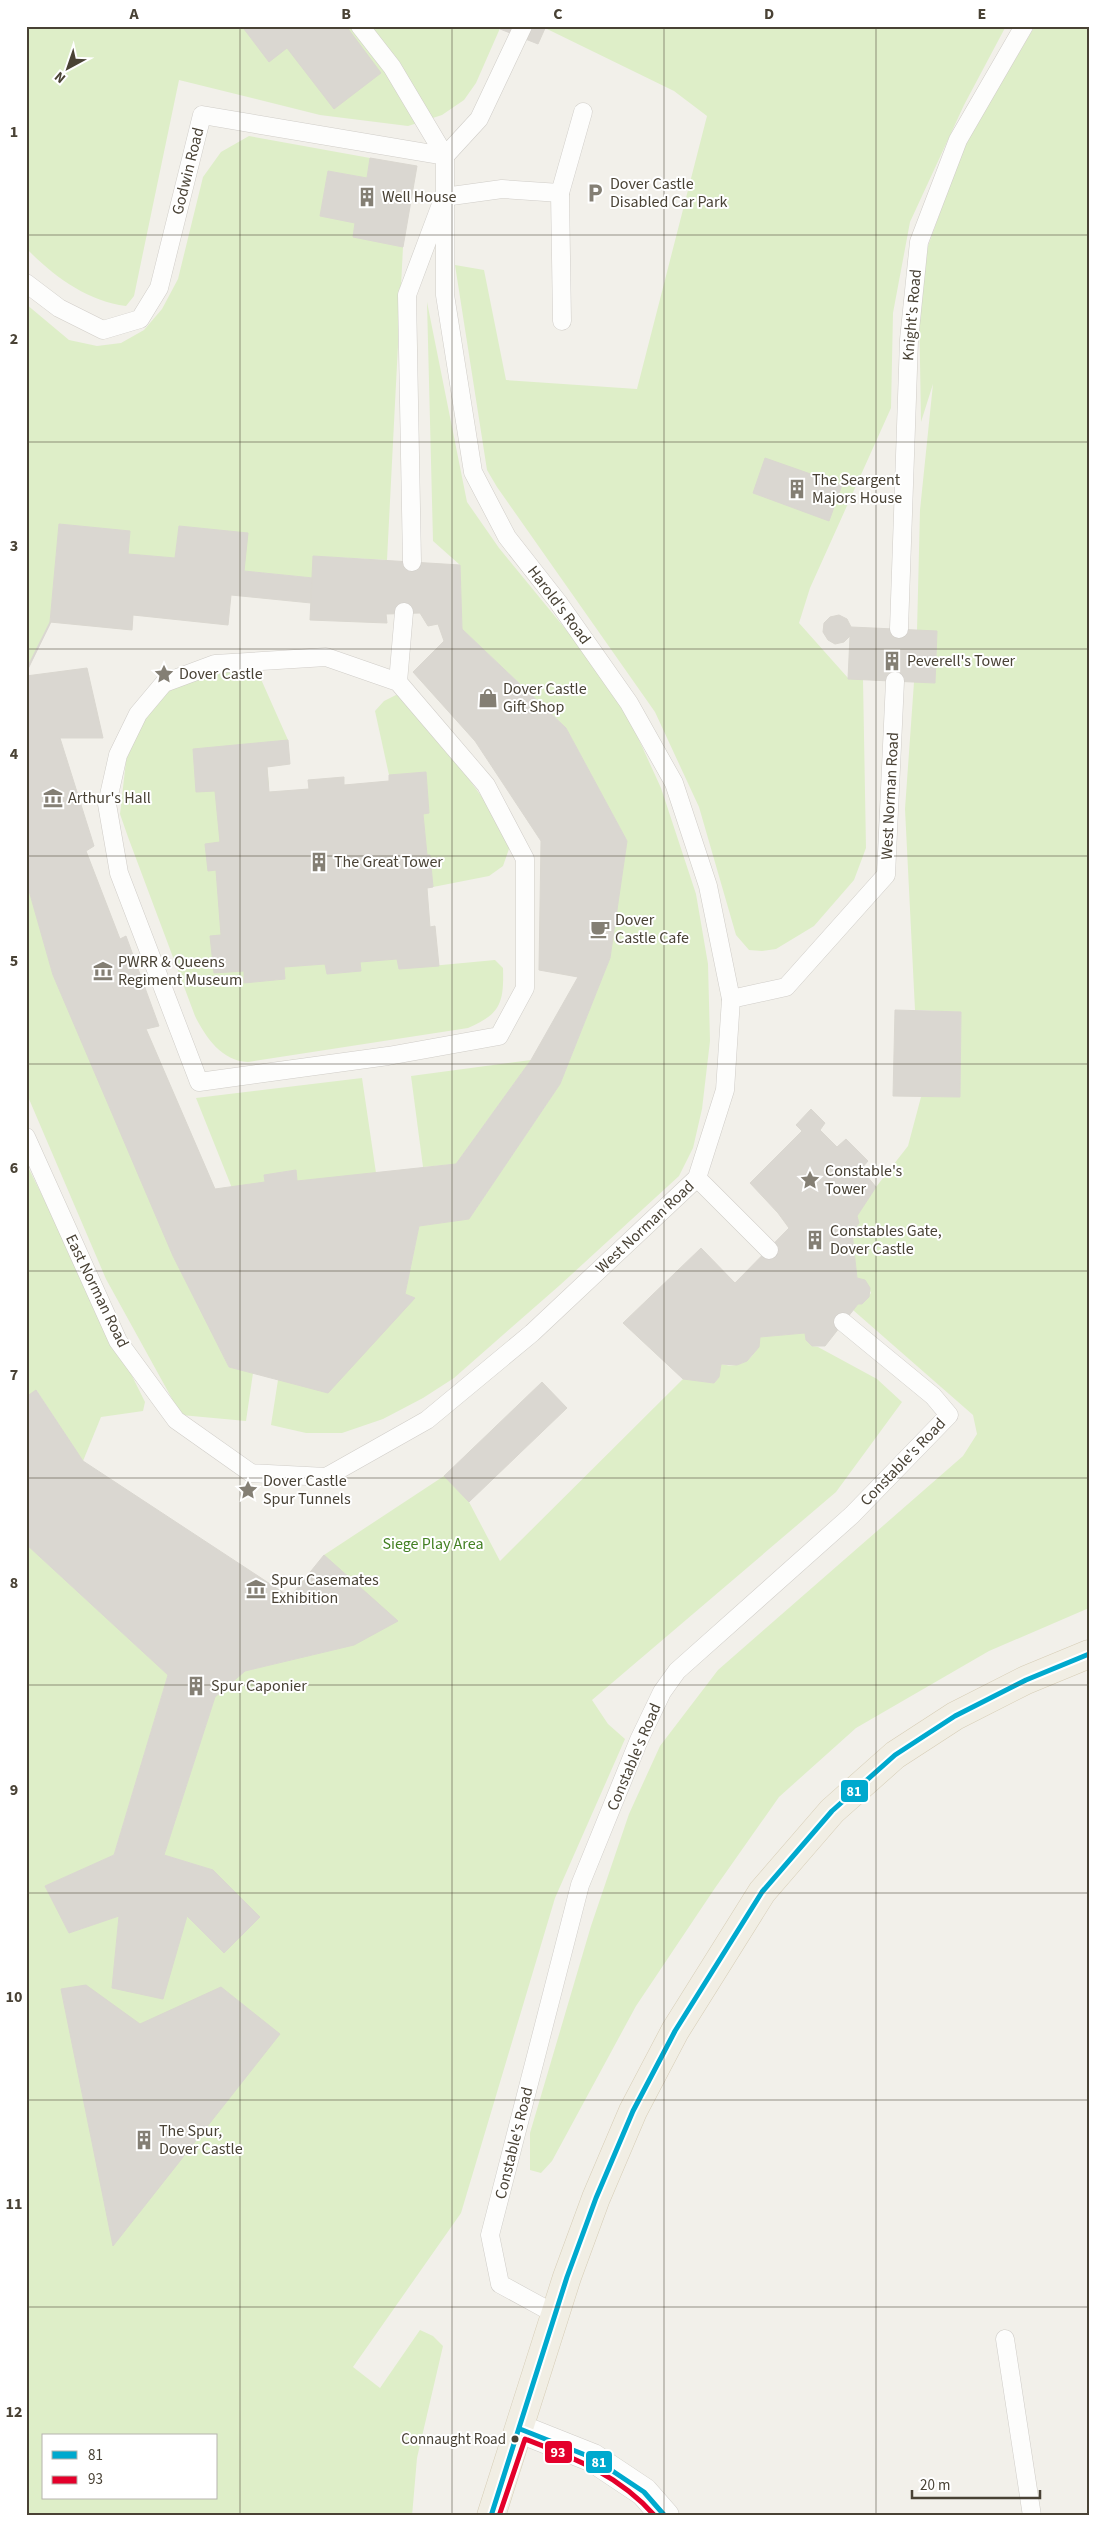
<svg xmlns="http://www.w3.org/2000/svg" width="1115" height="2542" font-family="'Source Sans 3',sans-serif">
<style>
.green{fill:#deeec8;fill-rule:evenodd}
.building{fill:#dad7d1;stroke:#dad7d0}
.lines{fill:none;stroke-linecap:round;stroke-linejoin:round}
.service-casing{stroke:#d0cdc8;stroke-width:19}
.tertiary-casing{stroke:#d0cdc8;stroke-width:29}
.primary-casing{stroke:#d6cdb6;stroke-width:29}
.service{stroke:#fdfdfc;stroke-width:18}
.tertiary{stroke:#fdfdfc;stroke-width:28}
.primary{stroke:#f1eee4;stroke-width:28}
.bus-1-casing{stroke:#fff;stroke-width:9}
.bus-2-casing{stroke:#fff;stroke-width:9}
.bus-1{stroke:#00a9ce;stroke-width:5}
.bus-2{stroke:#e4002b;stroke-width:5}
.grid{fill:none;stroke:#494235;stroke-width:1;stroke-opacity:0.55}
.bus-dot{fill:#494235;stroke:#fff;stroke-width:2}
.labels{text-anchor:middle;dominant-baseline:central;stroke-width:4;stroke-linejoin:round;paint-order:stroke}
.bus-label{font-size:15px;fill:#494235;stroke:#fff;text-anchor:end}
.street-label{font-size:16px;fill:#494235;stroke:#fff}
.poi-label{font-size:16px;fill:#494235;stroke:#fff;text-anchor:start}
.park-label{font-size:16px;fill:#438023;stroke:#fff}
.line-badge{stroke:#fff;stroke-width:2}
.badge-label{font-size:14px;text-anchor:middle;font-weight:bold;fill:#fff}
.neatline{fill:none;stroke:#494235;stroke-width:2}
.grid-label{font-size:16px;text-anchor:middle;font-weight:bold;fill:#494235}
</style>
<rect width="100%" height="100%" fill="#f2f0ea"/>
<g class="green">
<path d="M 26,26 L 501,26 L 476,83 L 464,100 L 442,115 L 408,126 L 320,115 L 179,80 L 134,296 L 126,306 C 87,301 53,276 26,248 Z"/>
<polygon points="546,26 1006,26 964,105 910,222 893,313 891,408 810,588 799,623 848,678 863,679 866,848 854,880 814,926 776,949 762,951 749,950 736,935 699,807 655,712 497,487 487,470 455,265 484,270 506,380 637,389 707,116 674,91 545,28"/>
<polygon points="1035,26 1089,26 1089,1608 989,1651 856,1728 779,1797 715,1888 636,2006 552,2161 541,2173 530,2170 530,2133 591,1926 629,1814 660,1746 718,1670 963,1456 977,1434 973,1415 853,1310 858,1304 862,1304 871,1293 865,1280 857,1278 852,1232 859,1223 857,1216 876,1187 908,1146 921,1097 960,1097 961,1012 915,1010 905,809 914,682 935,683 937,632 917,631 920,510 933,384 921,422 919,301 927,249 965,143"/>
<polygon points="249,136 370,158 367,178 328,171 320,216 355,223 353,237 403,247 387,560 313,556 313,578 244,571 247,533 179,526 175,558 128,554 130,531 59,524 50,622 26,670 26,304 69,340 97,346 121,343 144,330 162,309 178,279 203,177 221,152"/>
<polygon points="427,302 467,502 499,548 590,659 629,718 661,788 696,894 708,964 710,1041 702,1109 693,1148 679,1176 560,1285 454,1378 423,1398 383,1419 342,1433 306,1433 271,1425 278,1380 415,1298 405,1294 419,1226 469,1219 560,1084 610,958 627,841 566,728 462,629 460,565 433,541"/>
<path d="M 256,668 L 288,740 L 267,767 L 269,785 L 238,788 L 245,982 L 285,979 L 284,967 L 325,964 L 327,974 L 361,971 L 360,962 L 397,959 L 399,969 L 495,960 L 503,968 C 504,1002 501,1014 468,1028 L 248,1062 C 222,1061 206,1038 195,1016 L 128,837 L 120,814 L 126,761 L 132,739 L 162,695 L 173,687 L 219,669 Z"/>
<polygon points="396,695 403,697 439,738 500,822 510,846 503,866 489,876 433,887 430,855 427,855 423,814 429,813 426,772 389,775 375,711 384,701"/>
<polygon points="26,880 53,975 229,1367 253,1373 246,1421 181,1415 106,1279 26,1092"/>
<polygon points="531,1060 456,1164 423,1167 411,1076"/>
<polygon points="362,1078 376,1173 297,1181 296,1170 264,1175 265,1182 232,1188 196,1098"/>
<polygon points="26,1163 145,1402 143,1411 101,1417 83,1461 37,1391 26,1397"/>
<path d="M 805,1333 L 806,1340 L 812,1346 L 818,1347 L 877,1379 L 902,1402 L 836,1492 L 592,1700 L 608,1724 L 625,1739 L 555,1898 L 461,2213 L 353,2367 L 380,2388 L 420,2330 L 433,2336 L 443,2346 L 417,2458 L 412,2516 L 26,2516 L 26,1544 L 168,1675 L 114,1855 L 45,1886 L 69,1933 L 119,1916 L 112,1988 L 163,1998 L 187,1916 L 218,1875 L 213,1870 L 164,1855 L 215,1697 L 245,1671 L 353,1645 L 324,1555 L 444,1476 L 469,1502 L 500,1561 L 683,1379 L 714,1383 L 719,1377 L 721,1364 C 742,1370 757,1357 760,1337 ZM 44,2436 L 216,2436 L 216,2498 L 44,2498 Z"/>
</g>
<g class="building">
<polygon points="247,26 346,26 381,73 334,109 287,48 269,62 244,29"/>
<polygon points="501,26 546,26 538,44 500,29"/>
<polygon points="370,158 417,166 403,247 353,237 355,223 320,216 328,171 367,178"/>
<polygon points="765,458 842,485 829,521 753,493"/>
<polygon points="59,524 130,531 128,554 175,558 179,526 248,533 244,571 313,578 311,603 231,595 228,625 133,615 132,630 50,622"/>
<polygon points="313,556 460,565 462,629 566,728 627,841 610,958 560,1084 469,1219 419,1226 405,1294 415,1298 328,1393 229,1367 173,1256 53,975 26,880 26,676 87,668 103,738 60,738 94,846 86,851 120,939 126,936 159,1026 146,1029 215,1189 265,1182 264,1175 296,1170 297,1181 456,1164 531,1060 578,977 539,970 541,841 475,741 413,672 444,641 438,624 428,626 420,613 386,614 387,623 310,620"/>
<polygon points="839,615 847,619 851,627 937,631 935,683 848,679 850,636 844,642 835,644 828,640 823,632 824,623 830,617"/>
<polygon points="50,622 51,622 26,673 26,670"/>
<polygon points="288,740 290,764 267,767 269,792 309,789 308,780 344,777 344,785 389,781 389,775 426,772 429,813 423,814 427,855 430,855 433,887 427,888 430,927 435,926 439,966 399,969 397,959 360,962 361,971 327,974 325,964 284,967 285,979 244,983 244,971 214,973 210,936 221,935 216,870 208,871 205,844 220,842 215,791 196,792 193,749"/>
<polygon points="895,1010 961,1012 960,1097 893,1096"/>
<polygon points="811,1109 825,1123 820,1130 837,1147 846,1139 868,1161 861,1169 876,1187 857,1216 859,1223 852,1232 857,1278 865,1280 870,1288 869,1297 862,1304 858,1304 825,1346 812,1346 806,1340 805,1333 760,1337 759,1347 747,1361 737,1365 721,1364 719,1377 714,1383 683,1379 623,1323 701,1248 735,1283 789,1228 778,1213 750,1183 802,1131 796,1125"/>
<polygon points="542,1382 567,1408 469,1502 444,1476"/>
<polygon points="36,1390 83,1461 290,1597 324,1555 398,1621 354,1645 245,1671 215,1697 164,1855 213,1870 260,1917 224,1953 187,1916 163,1999 112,1988 119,1916 69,1933 45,1886 114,1855 168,1675 26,1544 26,1506 29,1490 26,1486 26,1397"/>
<polygon points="86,1985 140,2024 221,1987 280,2034 113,2246 61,1989"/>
</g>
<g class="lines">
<defs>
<g id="service">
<polyline points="360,26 392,67 445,156 479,119 523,26"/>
<polyline points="560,193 583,112"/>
<polyline points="444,197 502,189 560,193 562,321"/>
<polyline points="26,283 59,308 103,330 140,319 159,288 202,115 445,156 445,295 473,472 507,537 558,602 629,703 674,783 708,886 731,999"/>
<polyline points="412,562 407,295 440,207"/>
<polyline points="899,629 909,340 919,242 958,140 1024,26"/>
<polyline points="398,682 486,785 525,859 525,988 499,1036 388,1056 199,1082 119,873 107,804 118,755 138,714 164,683 215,664 326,657 398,682 404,612"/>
<polyline points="26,1137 118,1341 176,1420 251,1473 326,1477 427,1420 532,1333 697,1178 725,1090 731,999 786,987 886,875 895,681"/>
<polyline points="697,1178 769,1250"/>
<polyline points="555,2314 500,2284 490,2235 580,1885 639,1740 662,1692 677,1671 852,1515 949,1415 933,1396 843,1322"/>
<polyline points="1005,2339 1032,2516"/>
</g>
<polyline id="tertiary" points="520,2429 593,2458 644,2492 665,2516"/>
<polyline id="primary" points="491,2516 567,2277 596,2198 633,2111 675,2031 762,1892 832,1811 895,1755 955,1716 1026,1680 1089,1654"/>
</defs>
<use href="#service" class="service-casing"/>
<use href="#tertiary" class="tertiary-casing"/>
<use href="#primary" class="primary-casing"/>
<use href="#service" class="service"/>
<use href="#tertiary" class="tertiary"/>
<use href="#primary" class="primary"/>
<defs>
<g id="bus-1">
<polyline points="520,2429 593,2458 644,2492 665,2516"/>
<polyline points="491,2516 567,2277 596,2198 633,2111 675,2031 762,1892 832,1811 895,1755 955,1716 1026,1680 1089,1654"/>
</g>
<path id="bus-2" d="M 499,2516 L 525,2439 C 574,2458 619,2475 655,2516"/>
</defs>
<use href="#bus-1" class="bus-1-casing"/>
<use href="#bus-2" class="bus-2-casing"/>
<use href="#bus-1" class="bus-1"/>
<use href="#bus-2" class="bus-2"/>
</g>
<path class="grid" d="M 240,26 L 240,2516M 452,26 L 452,2516M 664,26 L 664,2516M 876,26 L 876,2516M 26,235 L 1089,235M 26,442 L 1089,442M 26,649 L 1089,649M 26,856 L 1089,856M 26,1064 L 1089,1064M 26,1271 L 1089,1271M 26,1478 L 1089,1478M 26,1685 L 1089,1685M 26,1893 L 1089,1893M 26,2100 L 1089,2100M 26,2307 L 1089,2307"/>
<defs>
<symbol id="parking-bare" viewBox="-9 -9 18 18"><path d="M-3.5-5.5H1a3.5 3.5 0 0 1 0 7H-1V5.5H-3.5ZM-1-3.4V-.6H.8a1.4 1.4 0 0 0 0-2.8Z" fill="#847f74" stroke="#fff" stroke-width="2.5" paint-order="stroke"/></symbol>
<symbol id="building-bare" viewBox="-9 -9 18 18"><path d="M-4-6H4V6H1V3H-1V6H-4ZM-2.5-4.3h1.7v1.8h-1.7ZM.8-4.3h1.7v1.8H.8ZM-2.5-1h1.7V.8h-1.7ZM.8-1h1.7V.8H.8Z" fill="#847f74" stroke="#fff" stroke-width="2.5" paint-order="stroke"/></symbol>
<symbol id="sight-bare" viewBox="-9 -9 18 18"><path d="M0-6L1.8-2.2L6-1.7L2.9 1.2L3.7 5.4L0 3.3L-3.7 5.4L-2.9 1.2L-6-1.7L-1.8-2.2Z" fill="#847f74" stroke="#fff" stroke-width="2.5" paint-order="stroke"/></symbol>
<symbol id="shop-bare" viewBox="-9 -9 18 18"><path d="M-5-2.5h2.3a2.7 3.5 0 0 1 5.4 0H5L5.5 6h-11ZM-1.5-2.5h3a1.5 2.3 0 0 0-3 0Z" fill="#847f74" stroke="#fff" stroke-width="2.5" paint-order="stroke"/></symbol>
<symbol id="museum-bare" viewBox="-9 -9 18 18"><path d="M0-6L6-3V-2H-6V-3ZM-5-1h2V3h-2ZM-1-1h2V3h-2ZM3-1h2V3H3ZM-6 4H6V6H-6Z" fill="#847f74" stroke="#fff" stroke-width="2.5" paint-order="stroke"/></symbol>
<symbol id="cafe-bare" viewBox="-9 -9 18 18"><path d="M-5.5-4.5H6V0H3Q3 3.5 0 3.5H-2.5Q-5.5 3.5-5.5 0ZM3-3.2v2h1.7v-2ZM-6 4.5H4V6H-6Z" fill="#847f74" stroke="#fff" stroke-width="2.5" paint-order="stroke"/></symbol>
</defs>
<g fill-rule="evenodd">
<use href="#parking-bare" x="581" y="179" width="28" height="28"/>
<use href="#building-bare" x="353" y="183" width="28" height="28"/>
<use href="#building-bare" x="783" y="475" width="28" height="28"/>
<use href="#building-bare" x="878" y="647" width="28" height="28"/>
<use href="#sight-bare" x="150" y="660" width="28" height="28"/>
<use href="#shop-bare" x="474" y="684" width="28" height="28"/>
<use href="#museum-bare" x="39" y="784" width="28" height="28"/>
<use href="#building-bare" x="305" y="848" width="28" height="28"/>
<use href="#cafe-bare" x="586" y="915" width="28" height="28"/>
<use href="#museum-bare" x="89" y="957" width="28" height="28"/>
<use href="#sight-bare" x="796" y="1166" width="28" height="28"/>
<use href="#building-bare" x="801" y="1226" width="28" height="28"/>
<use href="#sight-bare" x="234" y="1476" width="28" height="28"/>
<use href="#museum-bare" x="242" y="1575" width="28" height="28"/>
<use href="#building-bare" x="182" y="1672" width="28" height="28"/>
<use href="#building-bare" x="130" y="2126" width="28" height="28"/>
</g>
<circle class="bus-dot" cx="515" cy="2439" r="4.5"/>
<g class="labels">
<g class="bus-label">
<text x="506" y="2439">Connaught Road</text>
</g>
<g class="street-label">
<text transform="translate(188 171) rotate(-76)">Godwin Road</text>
<text transform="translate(912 315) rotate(-85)">Knight's Road</text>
<text transform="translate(559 605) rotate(53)">Harold's Road</text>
<text transform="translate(890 796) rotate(-87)">West Norman Road</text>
<text transform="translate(645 1227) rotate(-43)">West Norman Road</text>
<text transform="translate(97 1291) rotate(64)">East Norman Road</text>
<text transform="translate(903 1462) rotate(-46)">Constable's Road</text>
<text transform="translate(634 1757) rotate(-67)">Constable's Road</text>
<text transform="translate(514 2143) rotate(-76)">Constable's Road</text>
</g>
<g class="poi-label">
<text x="610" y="184">Dover Castle<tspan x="610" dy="18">Disabled Car Park</tspan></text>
<text x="382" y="197">Well House</text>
<text x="812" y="480">The Seargent<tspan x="812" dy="18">Majors House</tspan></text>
<text x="907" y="661">Peverell's Tower</text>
<text x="179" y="674">Dover Castle</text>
<text x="503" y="689">Dover Castle<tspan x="503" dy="18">Gift Shop</tspan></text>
<text x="68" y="798">Arthur's Hall</text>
<text x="334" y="862">The Great Tower</text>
<text x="615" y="920">Dover<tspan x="615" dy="18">Castle Cafe</tspan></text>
<text x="118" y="962">PWRR &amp; Queens<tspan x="118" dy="18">Regiment Museum</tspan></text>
<text x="825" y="1171">Constable's<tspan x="825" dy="18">Tower</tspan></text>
<text x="830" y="1231">Constables Gate,<tspan x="830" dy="18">Dover Castle</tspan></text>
<text x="263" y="1481">Dover Castle<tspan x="263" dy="18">Spur Tunnels</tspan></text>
<text x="271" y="1580">Spur Casemates<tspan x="271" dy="18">Exhibition</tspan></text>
<text x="211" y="1686">Spur Caponier</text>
<text x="159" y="2131">The Spur,<tspan x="159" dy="18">Dover Castle</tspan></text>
</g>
<g class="park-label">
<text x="433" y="1544">Siege Play Area</text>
</g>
</g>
<g class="line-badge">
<rect x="840" y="1779" width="29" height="24" rx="5" fill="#00a9ce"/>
<rect x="544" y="2440" width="29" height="24" rx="5" fill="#e4002b"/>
<rect x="585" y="2450" width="28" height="24" rx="5" fill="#00a9ce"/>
</g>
<g class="badge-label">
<text x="854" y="1796">81</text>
<text x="558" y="2457">93</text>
<text x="599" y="2467">81</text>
</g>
<rect width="1115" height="2542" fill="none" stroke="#ffffff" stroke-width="55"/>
<rect x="42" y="2434" width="175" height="65" fill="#ffffff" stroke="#b6b3ae"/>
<rect x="52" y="2451" width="25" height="8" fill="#00a9ce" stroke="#b6b3ae"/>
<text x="88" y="2460" font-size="15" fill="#494235">81</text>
<rect x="52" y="2476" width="25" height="8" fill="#e4002b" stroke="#b6b3ae"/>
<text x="88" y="2484" font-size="15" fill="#494235">93</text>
<g transform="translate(68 68) rotate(220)" stroke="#ffffff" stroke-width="4" paint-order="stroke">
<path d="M0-4L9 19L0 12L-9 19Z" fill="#494235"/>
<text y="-8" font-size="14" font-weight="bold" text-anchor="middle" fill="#494235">N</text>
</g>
<path d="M912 2490v8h128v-8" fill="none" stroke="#494235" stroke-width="2.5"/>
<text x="920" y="2490" font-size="15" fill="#494235" stroke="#ffffff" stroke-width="4" paint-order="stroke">20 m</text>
<rect x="28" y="28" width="1060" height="2486" class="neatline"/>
<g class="grid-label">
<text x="134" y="19">A</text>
<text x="346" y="19">B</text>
<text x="558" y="19">C</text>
<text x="769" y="19">D</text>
<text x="982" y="19">E</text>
<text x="14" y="137">1</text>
<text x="14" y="344">2</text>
<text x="14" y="551">3</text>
<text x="14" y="759">4</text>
<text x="14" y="966">5</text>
<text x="14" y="1173">6</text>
<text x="14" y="1380">7</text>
<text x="14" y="1588">8</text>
<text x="14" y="1795">9</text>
<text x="14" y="2002">10</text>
<text x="14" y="2209">11</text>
<text x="14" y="2417">12</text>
</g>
</svg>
